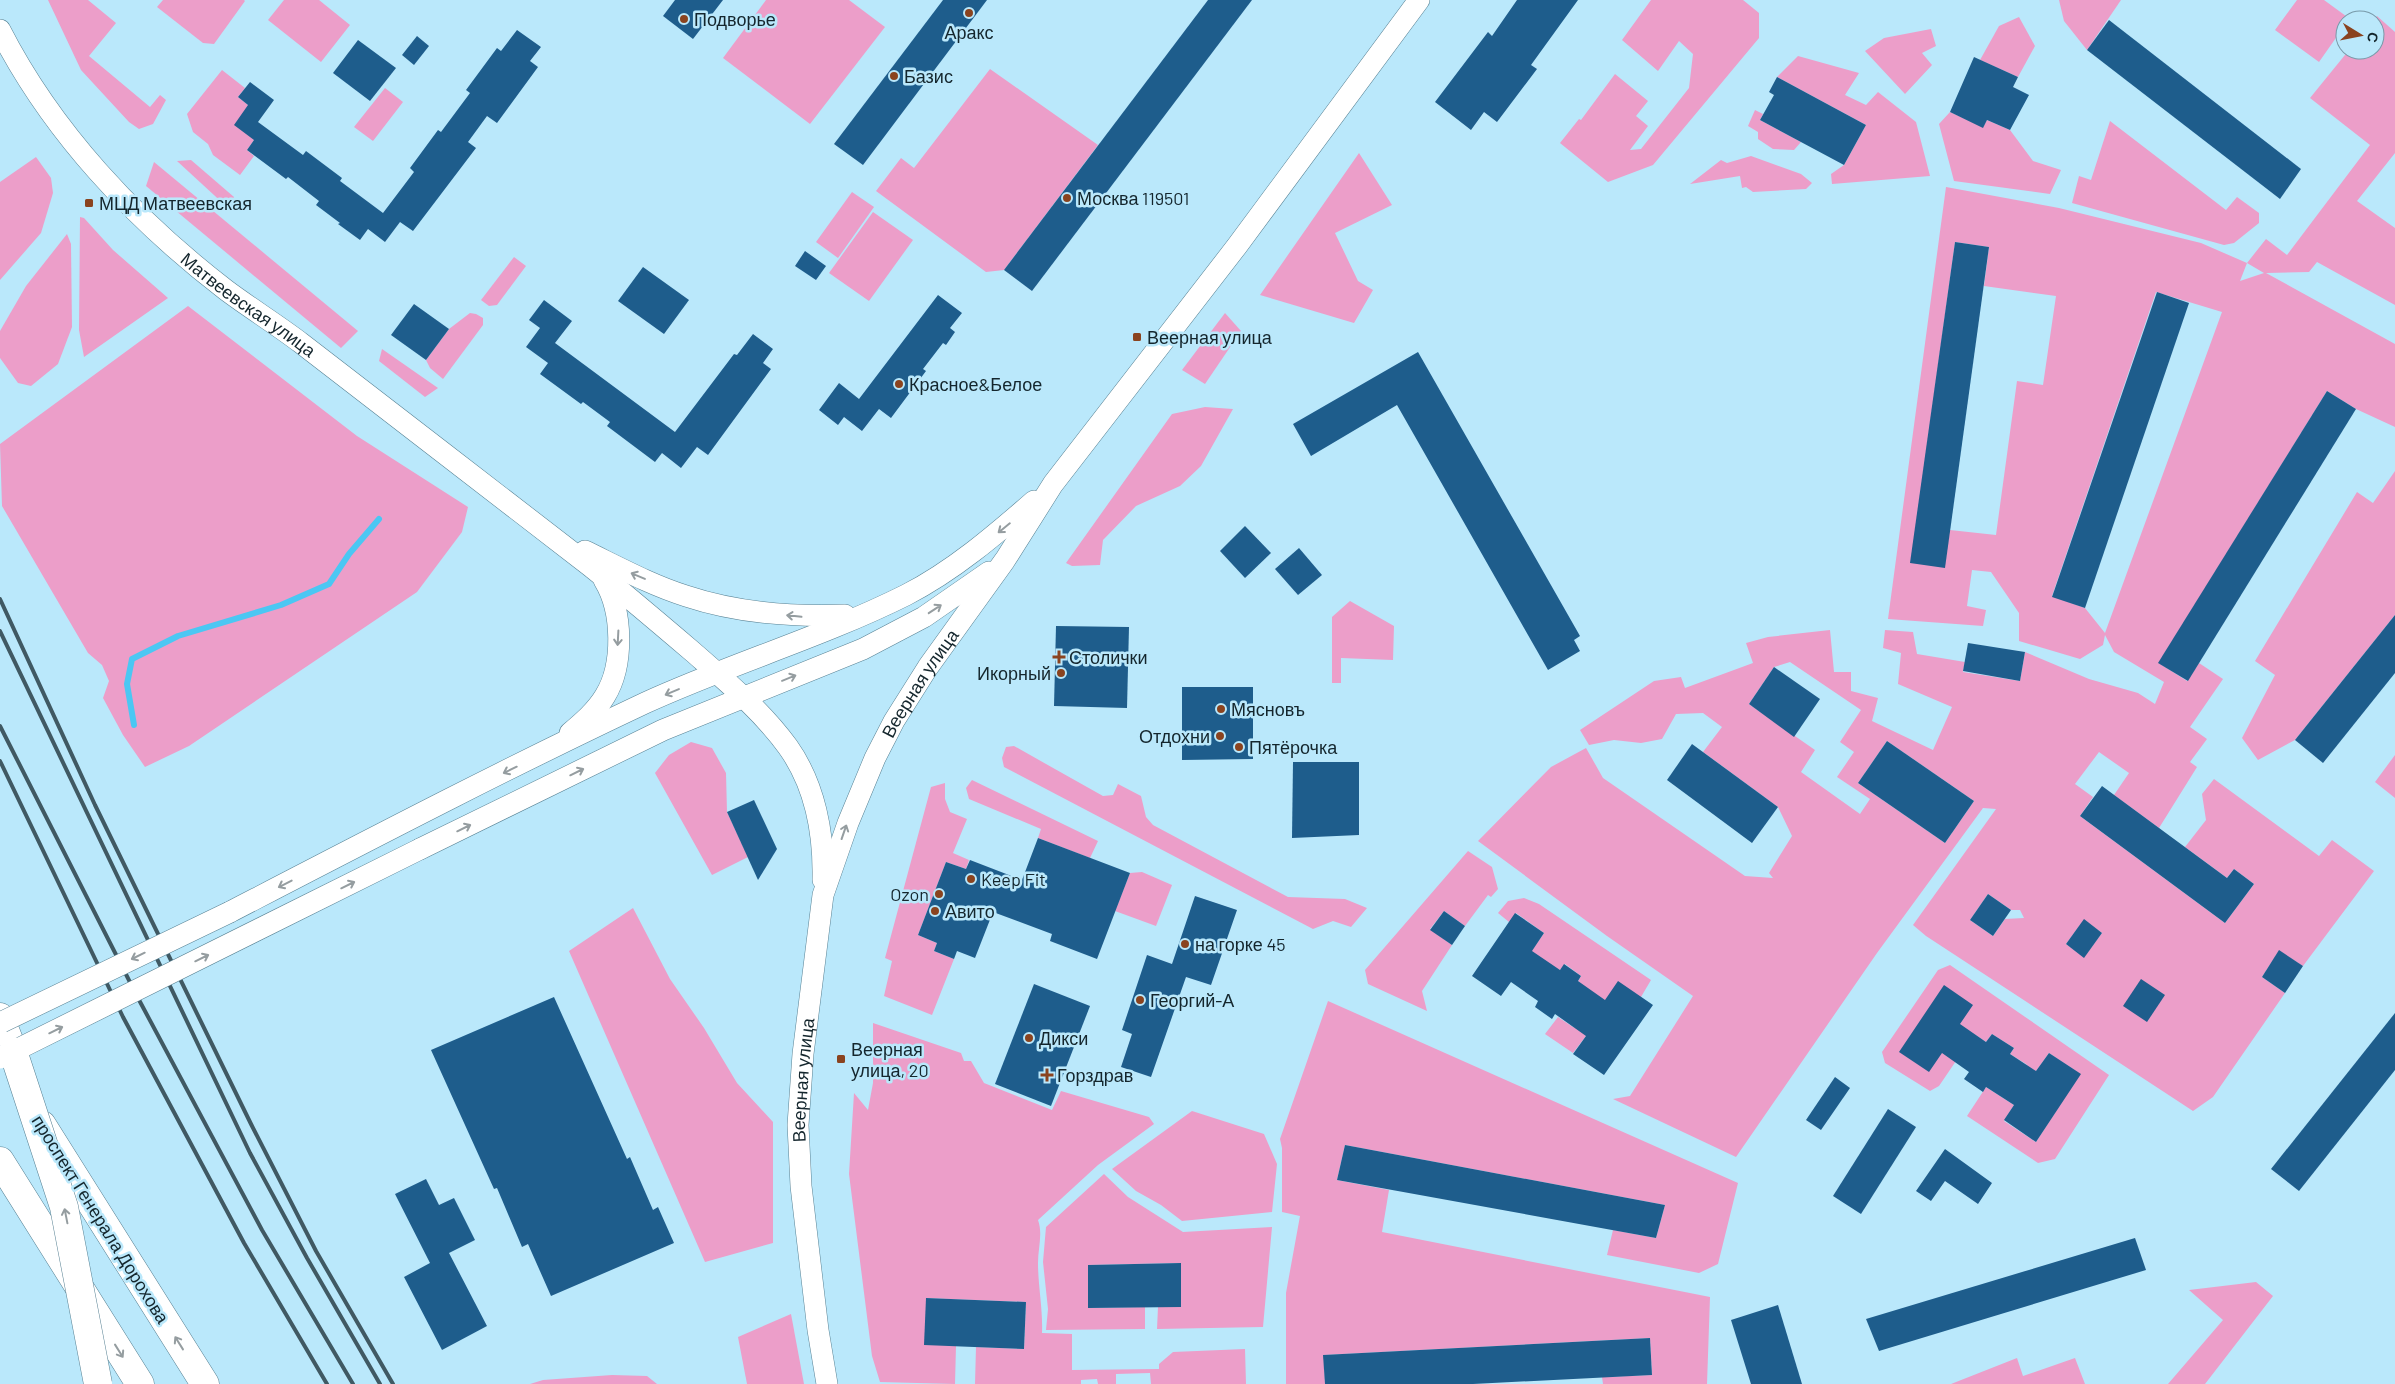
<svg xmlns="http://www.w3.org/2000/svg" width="2395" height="1384" font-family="Barlow,sans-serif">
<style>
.green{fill:#ec9ec9;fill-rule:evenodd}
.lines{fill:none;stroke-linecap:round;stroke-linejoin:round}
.stream{stroke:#4bc7f3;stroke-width:6}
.building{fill:#1e5d8c}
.minor-casing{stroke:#578193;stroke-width:22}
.major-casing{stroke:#578193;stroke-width:29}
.minor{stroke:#fff;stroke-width:21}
.major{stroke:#fff;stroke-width:28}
.rail{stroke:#405963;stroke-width:4}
.minor-bridge-casing{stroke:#578193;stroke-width:22;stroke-linecap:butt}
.major-bridge-casing{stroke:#578193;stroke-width:29;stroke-linecap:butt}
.minor-bridge{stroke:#fff;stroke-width:21}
.major-bridge{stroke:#fff;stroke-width:28}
.oneway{stroke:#959da0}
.poi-dot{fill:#8a431f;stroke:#bae8fb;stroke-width:2}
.labels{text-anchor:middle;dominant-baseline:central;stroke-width:5;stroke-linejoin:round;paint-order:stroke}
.poi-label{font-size:18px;fill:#14262d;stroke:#bae8fb;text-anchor:start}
.street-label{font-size:18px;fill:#14262d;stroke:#bae8fb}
</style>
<rect width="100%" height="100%" fill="#bae8fb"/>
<g class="green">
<polygon points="48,0 88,0 116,23 89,56 150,107 160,95 166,100 153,124 139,129 129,122 81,70"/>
<polygon points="163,0 244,0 245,1 214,44 203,43 157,7"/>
<polygon points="284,0 319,0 350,25 321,62 268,20"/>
<polygon points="766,0 849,0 885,27 810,124 723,58"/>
<polygon points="1651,0 1743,0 1759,13 1759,38 1653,165 1608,182 1560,143 1579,119 1581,120 1615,74 1648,101 1636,116 1648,126 1630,150 1641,149 1689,88 1693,54 1679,41 1658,71 1622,40"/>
<polygon points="2059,0 2121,0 2087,50 2064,21"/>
<polygon points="2297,0 2324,0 2350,19 2345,20 2345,25 2319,62 2275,30"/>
<path d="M 2377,16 L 2395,32 L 2395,153 L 2357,201 L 2395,228 L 2395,305 L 2317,262 L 2309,272 L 2266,273 L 2395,344 L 2395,427 L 2356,409 L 2327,391 L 2159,663 L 2187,681 L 2199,663 L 2223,679 L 2190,727 L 2207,739 L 2190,762 L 2197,767 L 2159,828 L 2114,795 L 2129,773 L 2099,752 L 2075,784 L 2093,797 L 2080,816 L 2225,923 L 2254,884 L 2234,869 L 2227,878 L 2185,847 L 2206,820 L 2202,794 L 2214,779 L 2319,856 L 2332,840 L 2374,871 L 2303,966 L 2279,951 L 2262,977 L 2285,993 L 2213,1097 L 2193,1111 L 1926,936 L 1913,925 L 1996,809 L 1983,808 L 1877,953 L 1736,1157 L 1613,1099 L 1630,1096 L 1693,996 L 1607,936 L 1478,841 L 1551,767 L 1586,748 L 1603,778 L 1745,876 L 1773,878 L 1769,873 L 1792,836 L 1778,807 L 1703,752 L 1722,727 L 1703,713 L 1676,714 L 1662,739 L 1641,743 L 1614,740 L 1589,745 L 1580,730 L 1654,681 L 1681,677 L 1685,688 L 1753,663 L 1746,643 L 1768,637 L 1830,630 L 1834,672 L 1851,672 L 1851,691 L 1878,698 L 1872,721 L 1933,750 L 1952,707 L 1898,684 L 1901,653 L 1883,648 L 1885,630 L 1913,632 L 1917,654 L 1965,662 L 1963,672 L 2020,681 L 2025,652 L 2089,679 L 2138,693 L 2155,704 L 2164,682 L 2114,652 L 2105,635 L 2103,645 L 2080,659 L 2019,641 L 2019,613 L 1991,572 L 1972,570 L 1967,606 L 1986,610 L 1983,626 L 1888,619 L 1946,187 L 2059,208 L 2201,243 L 2247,263 L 2266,239 L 2287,255 L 2370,145 L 2310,98 L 2349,50 L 2375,50 L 2374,20 ZM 1955,242 L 1989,247 L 1984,286 L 2056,296 L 2043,385 L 2017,381 L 1996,535 L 1950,530 L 1911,563 ZM 2247,263 L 2264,273 L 2240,281 ZM 2156,292 L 2222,312 L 2105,633 L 2085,608 L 2052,596 ZM 1790,662 L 1861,710 L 1840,742 L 1854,752 L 1837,777 L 1870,799 L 1860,814 L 1801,772 L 1815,750 L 1749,704 L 1774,667 ZM 1887,741 L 1974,801 L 1945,843 L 1858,783 ZM 1988,894 L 2011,910 L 2020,910 L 2024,918 L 2005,919 L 1993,936 L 1970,920 ZM 2084,920 L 2102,933 L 2084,957 L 2066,944 Z"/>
<polygon points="2019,17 2035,46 2018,77 1980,60 1999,26"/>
<polygon points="1931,29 1936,46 1922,53 1932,65 1905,94 1865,51 1884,38"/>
<polygon points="1798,56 1859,73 1845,95 1866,105 1878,92 1916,122 1930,176 1832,184 1831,174 1844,165 1866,125 1777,77"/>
<polygon points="990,69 1098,145 1004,270 986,272 876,191 901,158 914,168"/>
<polygon points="222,70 245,88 238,97 248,105 254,140 247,150 254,156 240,175 213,155 208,144 193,132 187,114"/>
<polygon points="385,88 403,102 373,141 354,127"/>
<polygon points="1755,110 1763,114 1760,120 1801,142 1794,150 1773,149 1758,139 1758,132 1748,126"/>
<polygon points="1950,112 1983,127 1987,120 2010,130 2033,161 2061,170 2050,194 1954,181 1939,124"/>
<polygon points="2110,121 2226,210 2237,197 2259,213 2259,223 2234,243 2224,245 2072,203 2079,176 2091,180"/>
<polygon points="1359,153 1392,205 1335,233 1358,281 1373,290 1354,323 1260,295"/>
<polygon points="1751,156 1801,174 1812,183 1806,189 1753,192 1746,187 1742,188 1740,176 1690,184 1721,160 1727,163"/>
<polygon points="36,157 51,178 53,193 41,233 0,280 0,182"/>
<polygon points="191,160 234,197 227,207 177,161"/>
<polygon points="154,162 358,331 341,348 146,186"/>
<polygon points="852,192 874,207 838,258 816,242"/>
<polygon points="873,212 913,240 869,301 829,273"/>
<polygon points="80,217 84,218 113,250 168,298 84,357 79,330"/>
<polygon points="67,234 71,244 72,327 58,364 31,386 18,383 0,358 0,331 26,286"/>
<polygon points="514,257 526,266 497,305 489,306 481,300"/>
<polygon points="188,306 357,436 468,507 462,532 417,592 189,746 145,767 123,735 103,698 109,681 102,665 88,653 2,506 0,444"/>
<polygon points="470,313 476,314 483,318 483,325 443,379 430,368 426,360 449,329"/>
<polygon points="1225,313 1241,331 1205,384 1182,370"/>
<polygon points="382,349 438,388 425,397 379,361"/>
<polygon points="1205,407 1233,409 1201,466 1180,486 1136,506 1103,540 1100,565 1072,566 1066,563 1172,414"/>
<polygon points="2395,471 2395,615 2295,740 2258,760 2242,738 2275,675 2255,661 2357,492 2373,503"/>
<polygon points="1350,601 1394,626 1393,660 1341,658 1341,683 1332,683 1332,617"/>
<polygon points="691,742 712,748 726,773 727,812 748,857 712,875 655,773 669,755"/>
<polygon points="1014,746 1103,796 1113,795 1118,784 1141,796 1146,817 1153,825 1288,897 1345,899 1367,908 1351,927 1333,921 1313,929 1004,767 1002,758 1006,747"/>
<polygon points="2395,755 2395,798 2375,782"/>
<polygon points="972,780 1098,841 1090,858 1038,838 1041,829 969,799 966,788"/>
<polygon points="945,783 945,799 950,812 967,819 953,853 969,860 966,869 946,862 918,935 937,943 934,951 954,959 932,1015 884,996 892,961 885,958 931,787"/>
<polygon points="1468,851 1492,867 1498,889 1491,897 1488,895 1465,926 1444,911 1430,929 1452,945 1422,991 1427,1011 1368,984 1365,970"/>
<polygon points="1142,872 1172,885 1156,926 1115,911 1130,873"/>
<polygon points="1524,898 1539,904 1651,980 1641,997 1602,1004 1578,981 1581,976 1565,964 1560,970 1528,956 1544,933 1516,913 1509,922 1498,913 1508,901"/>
<polygon points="633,908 670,979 704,1028 737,1083 773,1122 773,1243 705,1262 569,951"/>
<polygon points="1950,965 2109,1075 2055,1159 2038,1163 1967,1116 1986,1087 2014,1105 2004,1121 2036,1142 2080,1074 2049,1053 2034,1074 2026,1064 2010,1054 2014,1048 1992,1034 1986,1042 1974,1034 1971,1037 1957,1028 1944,986 1944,1049 1958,1058 1939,1086 1930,1091 1885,1063 1882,1052 1938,970"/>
<polygon points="1328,1001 1738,1183 1718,1264 1699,1273 1607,1255 1613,1230 1656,1238 1665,1205 1345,1145 1337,1180 1389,1190 1382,1232 1710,1297 1707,1384 1603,1384 1602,1377 1652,1375 1650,1338 1324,1355 1325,1384 1286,1384 1286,1293 1300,1216 1282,1212 1282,1148 1280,1139"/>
<polygon points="1558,1017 1573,1027 1589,1032 1573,1053 1545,1034"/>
<path d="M 873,1023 L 961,1053 L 964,1061 L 971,1061 L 984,1083 L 1052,1110 L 1061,1091 L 1149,1117 L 1154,1124 L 1098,1165 L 1038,1220 C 1043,1234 1038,1248 1038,1263 C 1038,1286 1043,1309 1042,1333 L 1072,1334 L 1072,1370 L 1159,1369 L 1159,1364 L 1173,1352 L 1245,1349 L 1246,1384 L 1151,1384 L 1150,1373 L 1116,1374 L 1116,1384 L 1098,1384 L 1097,1379 L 1081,1380 L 1081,1384 L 975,1384 L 976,1347 L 1024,1349 L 1026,1302 L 926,1298 L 956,1346 L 955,1384 L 880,1382 L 872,1356 L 849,1174 L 854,1093 L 868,1110 L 873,1083 Z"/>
<polygon points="1192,1111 1264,1134 1277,1164 1272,1212 1182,1221 1161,1205 1136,1191 1112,1169"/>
<polygon points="1104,1174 1128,1197 1183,1232 1272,1227 1263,1327 1157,1329 1158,1307 1181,1307 1180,1263 1088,1265 1089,1308 1145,1307 1145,1329 1046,1330 1048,1309 1043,1262 1046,1227"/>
<polygon points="2256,1282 2273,1296 2205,1384 2168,1384 2223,1320 2189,1290"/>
<polygon points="791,1314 804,1384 747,1384 738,1337"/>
<polygon points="2017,1358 2023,1376 2075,1358 2085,1384 1951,1384"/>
<polygon points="612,1375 647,1376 657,1384 530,1384 543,1380"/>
</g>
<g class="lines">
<polyline class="stream" points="134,725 127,684 132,659 178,636 281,605 329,584 349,554 379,519"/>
</g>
<g class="building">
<polygon points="675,0 723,0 693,39 663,16"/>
<polygon points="943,0 987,0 863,165 834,144"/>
<polygon points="1208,0 1252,0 1032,291 1004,270"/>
<polygon points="1517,0 1578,0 1531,65 1537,69 1497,122 1484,112 1471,130 1435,102 1488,32 1492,36"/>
<polygon points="2109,20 2301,169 2280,199 2087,50"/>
<polygon points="517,30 541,47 530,61 538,67 497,123 487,116 468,142 476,148 413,231 400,222 385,242 368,229 360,240 338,224 340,223 316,205 319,201 288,177 286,179 247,150 254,140 234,125 248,105 238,97 250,82 274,100 258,122 303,155 306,151 342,178 340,181 383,213 414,172 410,168 438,130 441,132 470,93 466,90 497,48 501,51"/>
<polygon points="417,36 429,46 414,65 402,55"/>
<polygon points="358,40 396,68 370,101 333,73"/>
<polygon points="1974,57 2018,77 2013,87 2029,95 2010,130 1987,120 1983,128 1950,112"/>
<polygon points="1777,77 1866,125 1844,165 1760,120 1774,95 1769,92"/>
<polygon points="1955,242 1989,247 1945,568 1910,563"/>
<polygon points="805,251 826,266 816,280 795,266"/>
<polygon points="643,267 689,300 664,334 618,301"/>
<polygon points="2157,292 2189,303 2085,608 2052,597"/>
<polygon points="938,295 962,313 950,328 955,332 946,345 943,343 923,369 926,371 891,418 879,409 862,431 844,417 838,425 819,410 839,383 859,399"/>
<polygon points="544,300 572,321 555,343 675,432 734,354 737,355 753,334 773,349 763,363 771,369 708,455 697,447 681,468 662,453 655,462 607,426 610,422 583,402 581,404 540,374 548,363 526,347 540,328 529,320"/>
<polygon points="414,304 449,329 426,360 391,335"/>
<polygon points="1418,352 1580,636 1574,640 1580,651 1548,670 1397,405 1311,456 1293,424"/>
<polygon points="2327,391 2356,409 2188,681 2158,663"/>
<polygon points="1245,526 1271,553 1245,578 1220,551"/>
<polygon points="1299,548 1322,575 1298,595 1275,569"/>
<polygon points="2395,615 2395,673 2323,763 2295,740"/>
<polygon points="1056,626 1129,627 1127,708 1054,706"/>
<polygon points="1968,643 2025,652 2020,681 1963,671"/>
<polygon points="1774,667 1820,699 1794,737 1749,704"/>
<polygon points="1182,687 1253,687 1253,759 1182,760"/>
<polygon points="1887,741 1974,801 1945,843 1858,783"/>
<polygon points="1692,744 1778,807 1752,843 1667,780"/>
<polygon points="1293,762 1359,762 1359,835 1292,838"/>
<polygon points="2102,786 2227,878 2234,869 2254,884 2225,923 2080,816"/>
<polygon points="754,800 777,849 758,880 727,812"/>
<polygon points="1038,838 1130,873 1097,959 1050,941 1052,934 993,912 975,958 957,951 954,959 934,951 937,943 918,935 946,862 966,869 970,860 1022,880"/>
<polygon points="1988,894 2011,910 1993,936 1970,920"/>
<polygon points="1195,896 1237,910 1211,985 1186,977 1151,1077 1121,1067 1132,1034 1122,1030 1147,955 1172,964"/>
<polygon points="1444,911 1465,926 1452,945 1430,930"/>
<polygon points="1515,913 1544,933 1532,951 1560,970 1564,964 1581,976 1578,981 1605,1000 1618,981 1653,1005 1604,1075 1573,1054 1586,1036 1555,1014 1552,1019 1535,1007 1538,1001 1511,982 1501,996 1472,976"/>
<polygon points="2084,919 2102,933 2084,958 2066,944"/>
<polygon points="2279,950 2303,966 2285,993 2262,977"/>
<polygon points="2141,979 2165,995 2147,1022 2123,1006"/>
<polygon points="1034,984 1090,1006 1051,1106 995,1084"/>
<polygon points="1944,985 1973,1005 1960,1024 1986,1042 1992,1034 2014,1048 2010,1054 2036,1071 2049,1053 2081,1074 2036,1142 2004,1120 2014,1105 1986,1087 1983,1092 1964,1079 1969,1072 1942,1053 1929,1072 1899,1052"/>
<polygon points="554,997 627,1159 630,1157 653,1210 658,1207 674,1243 551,1296 528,1244 522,1247 497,1188 494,1189 431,1050"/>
<polygon points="2395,1013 2395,1070 2299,1191 2271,1169"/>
<polygon points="1835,1077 1850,1088 1821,1130 1806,1120"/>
<polygon points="1888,1109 1916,1127 1861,1214 1833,1196"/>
<polygon points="1345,1145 1665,1205 1656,1238 1337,1180"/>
<polygon points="1945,1149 1992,1183 1978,1204 1945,1181 1931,1201 1916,1191"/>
<polygon points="426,1179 439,1205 454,1198 475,1240 449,1253 487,1326 442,1350 404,1277 430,1263 395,1194"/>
<polygon points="2135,1238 2146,1270 1879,1351 1866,1319"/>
<polygon points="1181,1263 1181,1307 1088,1308 1088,1265"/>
<polygon points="926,1298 1026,1302 1024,1349 924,1345"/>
<polygon points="1778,1305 1802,1384 1751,1384 1731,1320"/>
<polygon points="1650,1338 1652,1375 1473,1384 1325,1384 1323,1355"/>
</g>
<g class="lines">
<defs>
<g id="minor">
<path id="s1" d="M 0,30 C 52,132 135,220 226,290 C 250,308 276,324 301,343 C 397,417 494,492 590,566 C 625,594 659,623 693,652 C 726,681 762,711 788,747 C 815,785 824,834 823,880"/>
<path d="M 585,551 C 618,567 651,585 686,596 C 737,613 792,617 845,615"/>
<path d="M 570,733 C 583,722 596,711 605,696 C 624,665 623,611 604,580"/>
<polyline points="420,849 663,730 863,649 924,617 989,572"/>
<path d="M 230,912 C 367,841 505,769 645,703 C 730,664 822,637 906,595 C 953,571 995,535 1034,501"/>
<path id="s2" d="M 827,1384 L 818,1330 L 801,1186 L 798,1125 L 803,1054 L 823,895 L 848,823 L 875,758 L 894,721 L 928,667 L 1005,560 L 1053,484 L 1237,246 L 1419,0"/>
</g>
<g id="major">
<polyline points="0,1017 13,1051"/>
<polyline points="42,1125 205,1384"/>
<polyline points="0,1161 140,1384"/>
</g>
</defs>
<use href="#minor" class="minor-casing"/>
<use href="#major" class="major-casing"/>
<use href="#minor" class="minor"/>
<use href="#major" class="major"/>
<g class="rail">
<polyline points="0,599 95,805 251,1124 316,1251 393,1384"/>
<polyline points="0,631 250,1153 307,1258 380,1384"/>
<polyline points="0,726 138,998 262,1230 353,1384"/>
<polyline points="0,761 123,1017 244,1243 327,1384"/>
</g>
<defs>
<g id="minor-bridge">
<polyline points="2,1022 230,912"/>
<polyline points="0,1058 420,849"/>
</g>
<polyline id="major-bridge" points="13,1051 64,1207 98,1384"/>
</defs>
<use href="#minor-bridge" class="minor-bridge-casing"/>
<use href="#major-bridge" class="major-bridge-casing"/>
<use href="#minor-bridge" class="minor-bridge"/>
<use href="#major-bridge" class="major-bridge"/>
</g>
<defs><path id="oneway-shaft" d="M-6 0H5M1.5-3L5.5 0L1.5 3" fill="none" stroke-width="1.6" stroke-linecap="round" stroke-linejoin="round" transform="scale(1.25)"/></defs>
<g class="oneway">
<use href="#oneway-shaft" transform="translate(1004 528) rotate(141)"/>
<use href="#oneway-shaft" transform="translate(638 576) rotate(-157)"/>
<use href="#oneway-shaft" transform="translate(935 609) rotate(-33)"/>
<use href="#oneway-shaft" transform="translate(794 616) rotate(-174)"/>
<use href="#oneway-shaft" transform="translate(618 638) rotate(93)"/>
<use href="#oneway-shaft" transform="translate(789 678) rotate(-22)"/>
<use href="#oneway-shaft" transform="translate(672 692) rotate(157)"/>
<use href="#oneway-shaft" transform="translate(510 770) rotate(154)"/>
<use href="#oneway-shaft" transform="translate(577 772) rotate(-26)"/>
<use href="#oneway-shaft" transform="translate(464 828) rotate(-26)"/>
<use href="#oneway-shaft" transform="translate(844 832) rotate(-71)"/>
<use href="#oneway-shaft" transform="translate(285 884) rotate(153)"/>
<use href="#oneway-shaft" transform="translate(348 885) rotate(-26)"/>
<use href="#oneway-shaft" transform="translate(138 956) rotate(154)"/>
<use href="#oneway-shaft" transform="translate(202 958) rotate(-26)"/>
<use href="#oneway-shaft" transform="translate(56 1030) rotate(-26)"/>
<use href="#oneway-shaft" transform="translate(66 1216) rotate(-101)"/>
<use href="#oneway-shaft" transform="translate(179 1343) rotate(-122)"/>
<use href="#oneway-shaft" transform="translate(119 1351) rotate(58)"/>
</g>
<g class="poi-dot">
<circle cx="969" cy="13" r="5"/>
<circle cx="684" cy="19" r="5"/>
<circle cx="894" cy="76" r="5"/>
<circle cx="1067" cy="198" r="5"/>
<rect x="84" y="198" width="10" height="10" rx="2.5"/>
<rect x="1132" y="332" width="10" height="10" rx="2.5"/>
<circle cx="899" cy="384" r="5"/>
<path d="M1056.5 649.5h5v5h5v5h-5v5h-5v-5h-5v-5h5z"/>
<circle cx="1061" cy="673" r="5"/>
<circle cx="1221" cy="709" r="5"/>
<circle cx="1220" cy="736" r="5"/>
<circle cx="1239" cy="747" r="5"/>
<circle cx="971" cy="879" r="5"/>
<circle cx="939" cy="894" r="5"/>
<circle cx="935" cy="911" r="5"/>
<circle cx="1185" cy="944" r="5"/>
<circle cx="1140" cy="1000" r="5"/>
<circle cx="1029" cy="1038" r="5"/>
<rect x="836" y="1054" width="10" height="10" rx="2.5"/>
<path d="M1044.5 1067.5h5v5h5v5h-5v5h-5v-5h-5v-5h5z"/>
</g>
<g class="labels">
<g class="poi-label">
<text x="694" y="19">Подворье</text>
<text x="969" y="32" text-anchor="middle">Аракс</text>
<text x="904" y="76">Базис</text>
<text x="1077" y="198">Москва 119501</text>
<text x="99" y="203">МЦД Матвеевская</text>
<text x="1147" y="337">Веерная улица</text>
<text x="909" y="384">Красное&amp;Белое</text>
<text x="1069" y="657">Столички</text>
<text x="1051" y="673" text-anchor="end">Икорный</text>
<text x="1231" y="709">Мясновъ</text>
<text x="1210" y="736" text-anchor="end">Отдохни</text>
<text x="1249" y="747">Пятёрочка</text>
<text x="981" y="879">Keep Fit</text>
<text x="929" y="894" text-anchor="end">Ozon</text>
<text x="945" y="911">Авито</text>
<text x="1195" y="944">на горке 45</text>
<text x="1150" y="1000">Георгий-А</text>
<text x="1039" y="1038">Дикси</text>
<text x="851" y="1049">Веерная<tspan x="851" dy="21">улица, 20</tspan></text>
<text x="1057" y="1075">Горздрав</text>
</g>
<g class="street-label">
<text stroke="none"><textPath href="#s1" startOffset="374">Матвеевская улица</textPath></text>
<text stroke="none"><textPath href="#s2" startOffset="726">Веерная улица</textPath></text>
<text stroke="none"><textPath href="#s2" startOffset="306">Веерная улица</textPath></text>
<text transform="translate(101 1219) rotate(58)">проспект Генерала Дорохова</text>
</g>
</g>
<g transform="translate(2360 35) rotate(100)"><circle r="24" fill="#bae8fb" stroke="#789aa9"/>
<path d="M0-4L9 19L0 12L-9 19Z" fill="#8a431f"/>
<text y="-8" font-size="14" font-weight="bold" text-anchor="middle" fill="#14262d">С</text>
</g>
</svg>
